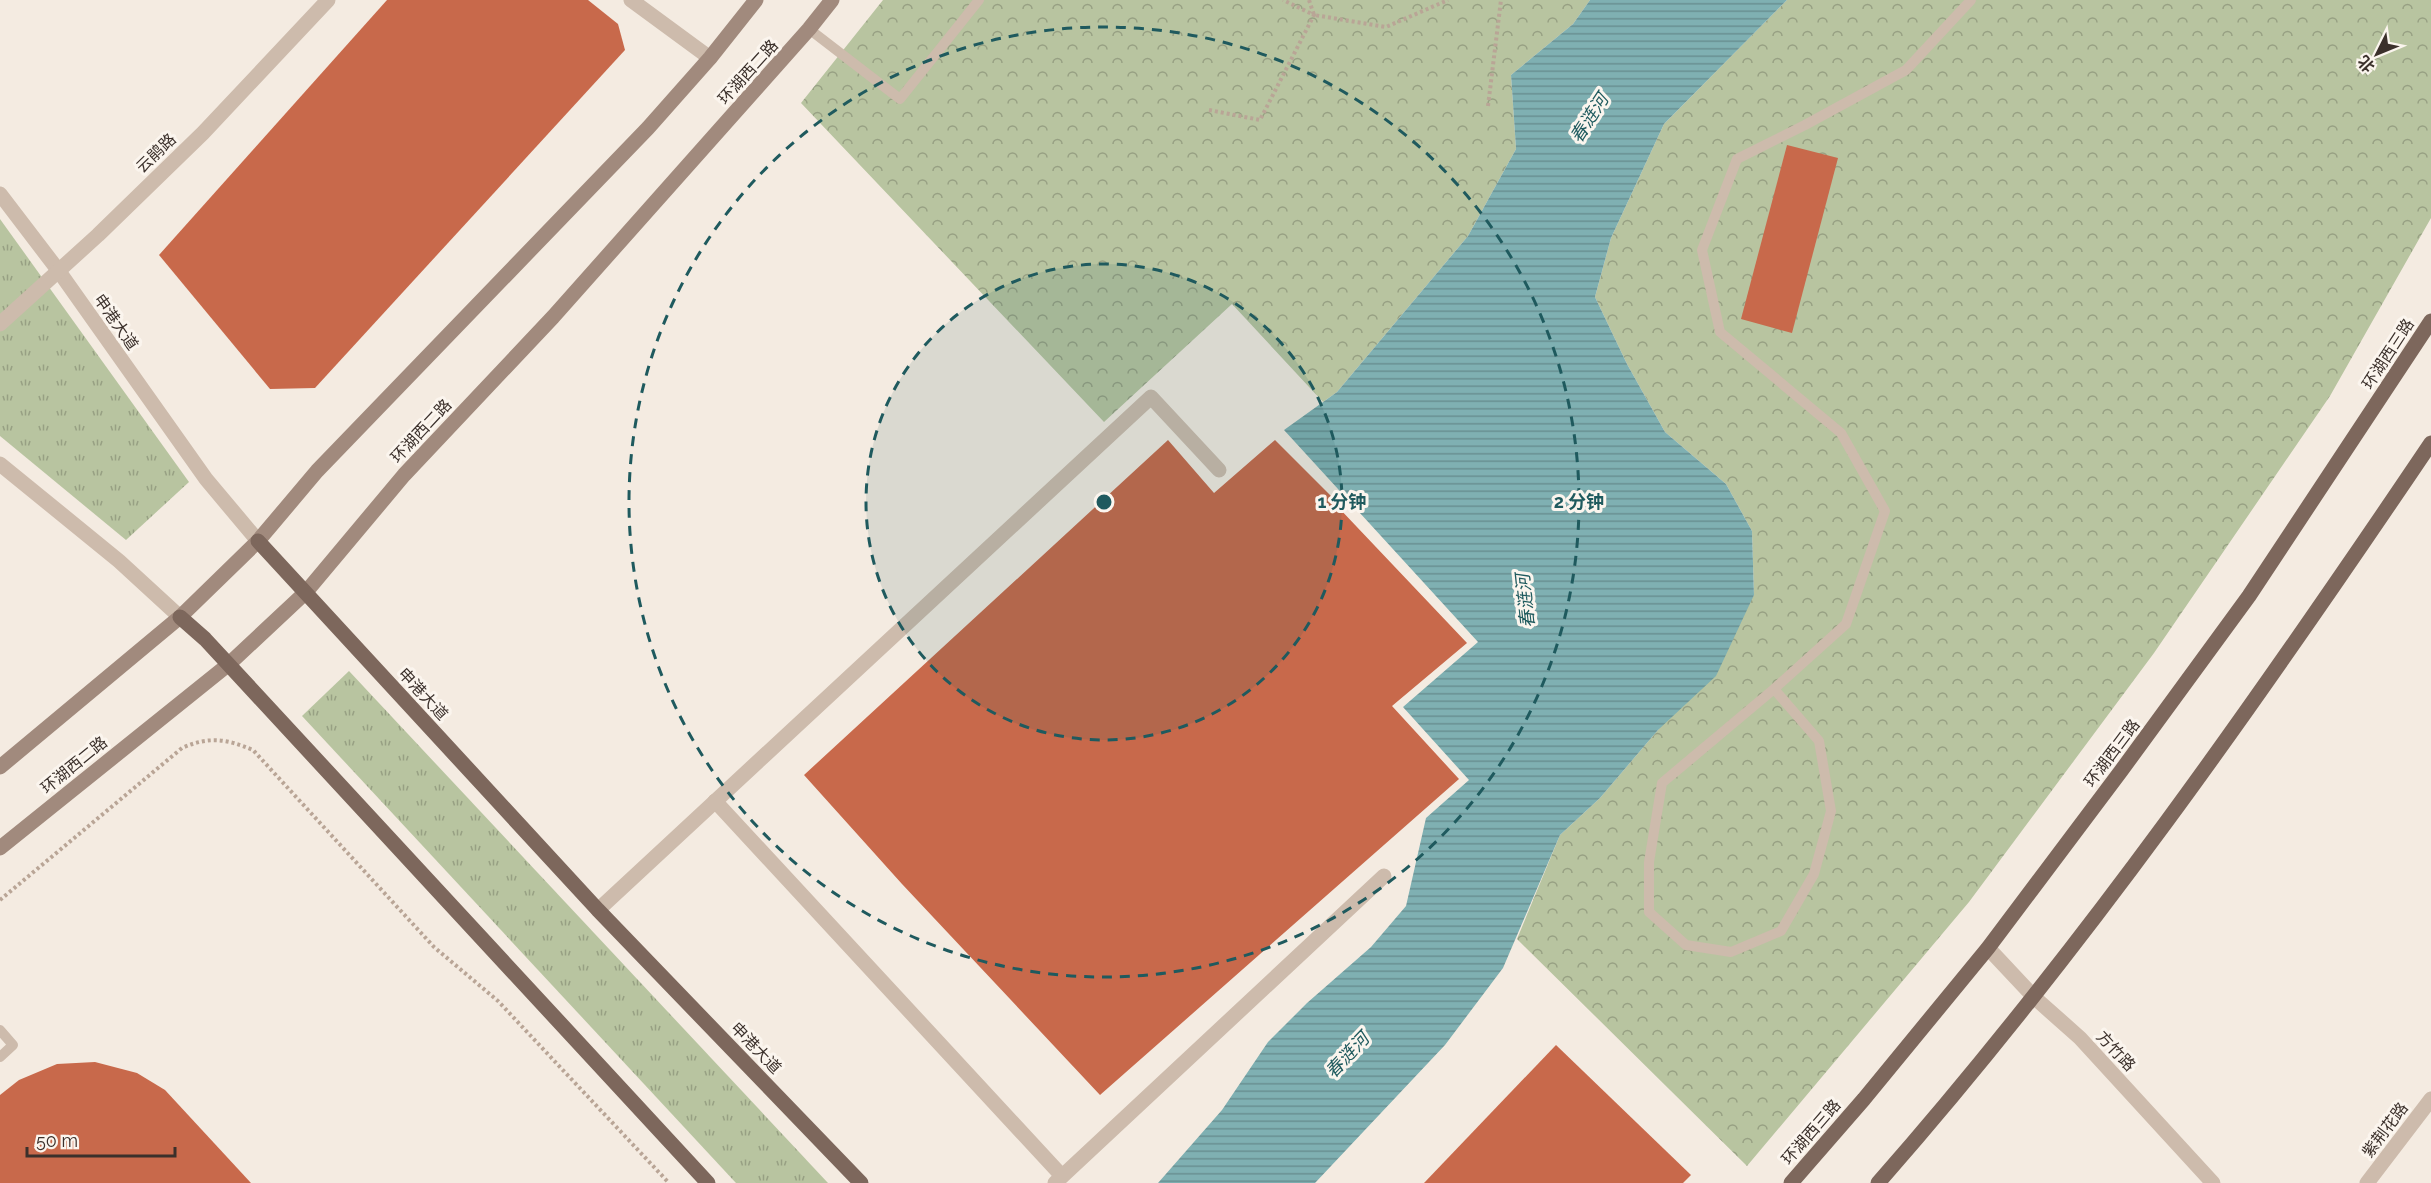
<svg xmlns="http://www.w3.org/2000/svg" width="2431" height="1183" font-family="Raleway,'Noto Sans SC',sans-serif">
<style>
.grass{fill:url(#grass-tufts)}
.park{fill:url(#park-crowns)}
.water{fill:url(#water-rules)}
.building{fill:#c8694b}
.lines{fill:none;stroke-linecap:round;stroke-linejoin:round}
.path{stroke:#b9a596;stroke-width:4;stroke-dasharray:3 3;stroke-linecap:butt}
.service{stroke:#cdbbac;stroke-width:10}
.minor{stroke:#cdbbac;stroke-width:15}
.tertiary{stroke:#cdbbac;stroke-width:15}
.secondary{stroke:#a18a7d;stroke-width:15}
.primary{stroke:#7d675c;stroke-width:15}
.ring{fill:none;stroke:#1f5a5e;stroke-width:3;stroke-dasharray:10 8}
.labels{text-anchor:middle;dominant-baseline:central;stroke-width:6;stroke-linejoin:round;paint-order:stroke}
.street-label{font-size:16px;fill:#3b302b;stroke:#fbf5ee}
.water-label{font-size:18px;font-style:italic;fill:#1f5a5e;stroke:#fbf5ee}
.centre{fill:#1f5a5e;stroke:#fbf5ee;stroke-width:3}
.ring-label{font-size:18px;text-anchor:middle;font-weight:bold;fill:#1f5a5e;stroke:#fbf5ee;stroke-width:6;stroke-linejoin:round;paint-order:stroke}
</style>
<defs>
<pattern id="grass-tufts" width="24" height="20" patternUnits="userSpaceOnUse" patternTransform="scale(1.5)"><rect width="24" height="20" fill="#b8c4a0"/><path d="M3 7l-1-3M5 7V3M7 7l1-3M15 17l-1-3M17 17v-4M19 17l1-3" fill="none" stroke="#97a083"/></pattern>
<pattern id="park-crowns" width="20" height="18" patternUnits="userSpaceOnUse" patternTransform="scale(1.5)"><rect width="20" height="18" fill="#b8c4a0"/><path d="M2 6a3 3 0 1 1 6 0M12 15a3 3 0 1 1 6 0" fill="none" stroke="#97a083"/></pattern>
<pattern id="water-rules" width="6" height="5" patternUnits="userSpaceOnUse" patternTransform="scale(1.5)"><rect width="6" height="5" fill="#7fb0b2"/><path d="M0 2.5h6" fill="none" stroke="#699091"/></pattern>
</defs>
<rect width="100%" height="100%" fill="#f4ebe1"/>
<g class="grass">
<polygon points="0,219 189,482 126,540 0,436"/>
<polygon points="349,671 828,1183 736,1183 302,716"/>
</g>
<g class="park">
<polygon points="883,0 1590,0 1573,24 1511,75 1516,149 1468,236 1337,392 1323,402 1232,304 1104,422 801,103"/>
<polygon points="1787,0 2431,0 2431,218 2330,396 2154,653 1969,902 1747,1166 1517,939 1560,835 1600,798 1658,730 1754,595 1752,531 1726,484 1665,432 1627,364 1595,297 1611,238 1664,124"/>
</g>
<polygon class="water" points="1590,0 1787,0 1664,124 1611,238 1595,297 1627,364 1665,432 1726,484 1752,531 1754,595 1716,676 1658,730 1600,798 1560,835 1503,968 1445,1045 1315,1183 1158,1183 1222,1110 1268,1042 1307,1003 1371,947 1406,906 1426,818 1469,780 1403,707 1478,642 1284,430 1337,392 1468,236 1516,149 1511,75 1573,24"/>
<g class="building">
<polygon points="387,0 588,0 618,24 625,50 315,388 270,389 159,255"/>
<polygon points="1787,145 1838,158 1792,333 1741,319"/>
<polygon points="1168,440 1214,493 1275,440 1340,505 1338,507 1467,643 1392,706 1459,779 1100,1095 902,884 804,775"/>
<polygon points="1556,1045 1691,1175 1683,1183 1424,1183"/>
<polygon points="95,1062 137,1073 165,1090 251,1183 0,1183 0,1095 19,1080 57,1064"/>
</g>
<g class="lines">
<g class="path">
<polyline points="1309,0 1314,15 1386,27 1448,0"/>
<polyline points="1488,106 1501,0"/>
<polyline points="1209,110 1260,120 1314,15 1283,0"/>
<path d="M 0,900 L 182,748 C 209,736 227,739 253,750 L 434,947 L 498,1001 L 669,1183"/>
</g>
<g class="service">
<polyline points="809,29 900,99 979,0"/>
<polyline points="1774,689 1819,741 1831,811 1814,874 1781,931 1731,952 1686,945 1649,912 1649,862 1662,783 1774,689 1846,624 1885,511 1841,433 1720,332 1702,250 1737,159 1805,125 1906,70 1971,0"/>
<polyline points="0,1030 13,1045 0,1057"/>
</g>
<g class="minor">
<polyline points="631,0 710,58"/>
<polyline points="715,801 1062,1176"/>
<polyline points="598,910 1151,397 1219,470"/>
<polyline points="1988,948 2035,998 2080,1038 2213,1183"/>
<polyline points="1055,1183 1384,876"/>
<polyline points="2367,1183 2431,1099"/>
</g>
<g class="tertiary">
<polyline points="0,194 58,270 206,479 258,541"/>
<polyline points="0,324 98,235 203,133 328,0"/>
<polyline points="0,464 119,561 180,617"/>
</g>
<g class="secondary">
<polyline points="0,767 180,617 258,541 317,471 648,128 710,58 756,0"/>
<polyline points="0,848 229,664 306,592 404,475 553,317 809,29 832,0"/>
</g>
<g class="primary">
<polyline points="258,541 598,910 861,1183"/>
<polyline points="180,617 205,639 708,1183"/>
<polyline points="1791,1183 1864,1099 1988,948 2121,771 2249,596 2431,321"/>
<path d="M 1878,1183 C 2082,951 2259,698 2431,443"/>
</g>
</g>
<circle cx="1104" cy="502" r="238" fill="#1f5a5e" fill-opacity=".12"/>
<g class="ring">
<circle cx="1104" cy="502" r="238"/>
<circle cx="1104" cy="502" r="475"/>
</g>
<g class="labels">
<g class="street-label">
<text transform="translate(748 72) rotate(-48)">环湖西二路</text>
<text transform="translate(156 153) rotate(-44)">云鹃路</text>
<text transform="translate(116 322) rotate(55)">申港大道</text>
<text transform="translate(2388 354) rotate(-57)">环湖西三路</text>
<text transform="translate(421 431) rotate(-47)">环湖西二路</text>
<text transform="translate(423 694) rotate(47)">申港大道</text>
<text transform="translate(2112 753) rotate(-53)">环湖西三路</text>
<text transform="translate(74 765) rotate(-39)">环湖西二路</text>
<text transform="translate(756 1048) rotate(46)">申港大道</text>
<text transform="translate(2116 1051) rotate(47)">方竹路</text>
<text transform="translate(2385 1130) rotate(-53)">紫荆花路</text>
<text transform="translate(1811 1132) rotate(-49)">环湖西三路</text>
</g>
<g class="water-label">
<text transform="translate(1589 118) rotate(-57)">春涟河</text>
<text transform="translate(1525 601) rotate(-96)">春涟河</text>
<text transform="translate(1347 1055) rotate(-47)">春涟河</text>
</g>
</g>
<circle cx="1104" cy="502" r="9" class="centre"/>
<g class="ring-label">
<text x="1342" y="508">1 分钟</text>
<text x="1579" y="508">2 分钟</text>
</g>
<g transform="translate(2377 54) rotate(227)" stroke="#fbf5ee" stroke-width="4.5" paint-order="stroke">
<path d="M0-4.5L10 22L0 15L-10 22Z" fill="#3b302b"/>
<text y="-9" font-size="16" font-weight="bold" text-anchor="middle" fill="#3b302b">北</text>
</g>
<path d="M27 1147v9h148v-9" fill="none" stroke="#3b302b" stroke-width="3"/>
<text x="36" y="1147" font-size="18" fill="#3b302b" stroke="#fbf5ee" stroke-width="4.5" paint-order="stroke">50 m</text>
</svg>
